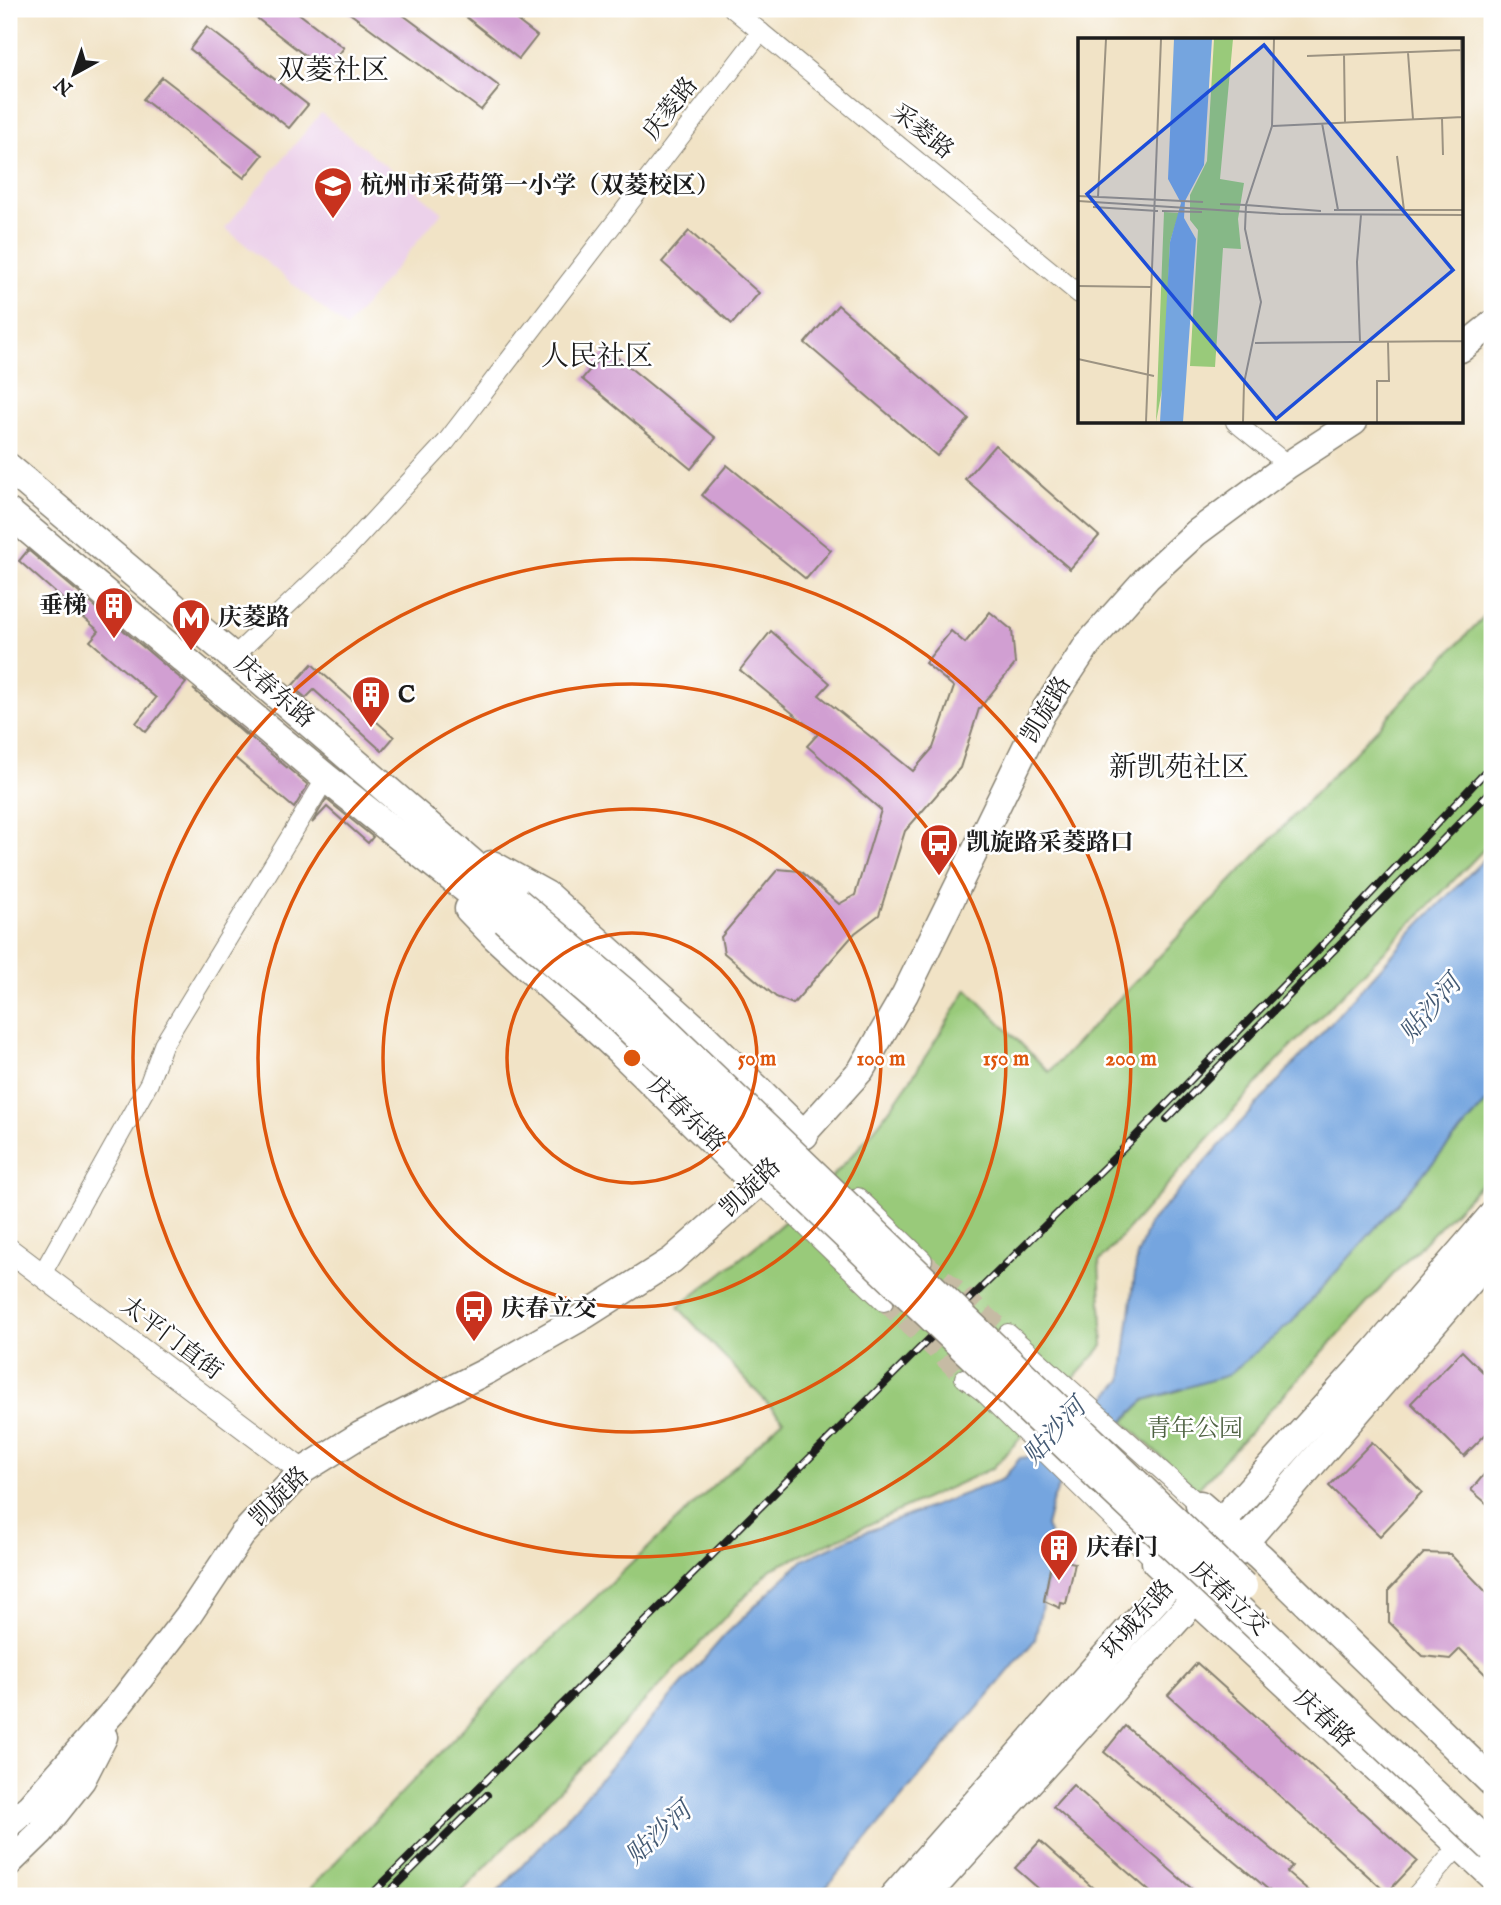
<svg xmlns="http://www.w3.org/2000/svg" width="1501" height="1905" font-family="'IM FELL English','Noto Serif SC',serif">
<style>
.built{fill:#ecd1ea}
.green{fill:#99ca7a;stroke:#5a734b;stroke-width:2}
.water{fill:#75a5df;stroke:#48607e;stroke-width:2}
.building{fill:#d19fd2}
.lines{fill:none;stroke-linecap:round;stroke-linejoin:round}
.minor-tunnel{stroke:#c6bba4;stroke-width:18;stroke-dasharray:18 9;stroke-linecap:butt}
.minor-casing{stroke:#868071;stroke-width:20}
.tertiary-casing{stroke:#868071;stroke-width:25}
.secondary-casing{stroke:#868071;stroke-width:29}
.primary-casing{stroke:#868071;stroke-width:31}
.minor{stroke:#fff;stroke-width:18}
.tertiary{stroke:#fff;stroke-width:23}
.secondary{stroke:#fff;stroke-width:26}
.primary{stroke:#fff;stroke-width:28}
.rail-casing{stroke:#1c1c1c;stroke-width:8}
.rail{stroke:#fff;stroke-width:5;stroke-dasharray:16;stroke-linecap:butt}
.primary-bridge-casing{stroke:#868071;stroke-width:31;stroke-linecap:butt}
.primary-bridge{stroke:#fff;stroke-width:28}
.ring{fill:none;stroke:#de560d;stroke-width:3.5}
.labels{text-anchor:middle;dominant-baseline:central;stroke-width:5;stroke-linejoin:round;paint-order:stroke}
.street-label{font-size:24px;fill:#1c1c1c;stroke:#fff}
.poi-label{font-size:24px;font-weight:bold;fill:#1c1c1c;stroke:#fff;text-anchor:start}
.park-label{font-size:24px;fill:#4e6242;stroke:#fff}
.water-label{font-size:26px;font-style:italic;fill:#445a74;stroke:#fff}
.quarter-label{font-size:28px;fill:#1c1c1c;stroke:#fff}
.inset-road{fill:none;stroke:#9c9382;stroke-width:2}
.view{fill:#1d4ed8;fill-opacity:0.15;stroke:#1d4ed8;stroke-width:3.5}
.inset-edge{fill:none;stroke:#1c1c1c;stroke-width:3.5}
.centre{fill:#de560d;stroke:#fff;stroke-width:3.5}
.ring-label{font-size:21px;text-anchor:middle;font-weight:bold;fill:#de560d;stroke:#fff;stroke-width:5;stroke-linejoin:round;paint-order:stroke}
</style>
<rect width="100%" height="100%" fill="#fff"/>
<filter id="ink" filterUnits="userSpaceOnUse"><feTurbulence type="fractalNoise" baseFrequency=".0143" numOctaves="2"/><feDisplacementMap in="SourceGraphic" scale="14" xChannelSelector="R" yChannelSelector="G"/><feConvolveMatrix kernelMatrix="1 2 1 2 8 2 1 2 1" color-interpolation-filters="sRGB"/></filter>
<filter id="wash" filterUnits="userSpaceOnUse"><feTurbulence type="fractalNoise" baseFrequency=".00686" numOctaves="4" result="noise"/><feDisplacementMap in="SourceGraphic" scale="28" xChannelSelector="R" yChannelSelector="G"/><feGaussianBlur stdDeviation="1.57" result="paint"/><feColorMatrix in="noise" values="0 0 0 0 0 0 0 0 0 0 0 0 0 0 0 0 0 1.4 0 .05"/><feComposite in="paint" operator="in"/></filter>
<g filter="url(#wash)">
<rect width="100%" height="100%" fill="#f1e3c6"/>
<polygon class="built" points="321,113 442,212 346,328 225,228"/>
<g class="green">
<path d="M 1492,608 L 1492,841 L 1279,1059 L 1099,1262 L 1103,1346 L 993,1468 L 771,1569 L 458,1896 L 303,1896 L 516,1673 L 783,1420 L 678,1307 C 741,1259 803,1211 855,1152 C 899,1103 933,1045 967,989 L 1049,1072 Z"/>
<polygon points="1492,1096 1492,1173 1401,1266 1197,1490 1124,1422 1145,1400 1181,1390 1291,1323"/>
</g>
<polygon class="water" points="1492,851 1492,1096 1291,1323 1228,1375 1145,1400 1064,1478 1053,1499 1046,1526 1054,1546 1035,1640 819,1896 494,1896 558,1827 724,1636 803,1560 850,1538 1003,1479 1020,1458 1037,1456 1047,1461 1122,1380 1137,1256 1149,1224 1420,924"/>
<g id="blocks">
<g class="building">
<polygon points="245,9 293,9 344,48 325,71"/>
<polygon points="344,9 395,9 500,87 481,110"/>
<polygon points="456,9 502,9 537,36 519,59"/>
<polygon points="207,27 308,105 289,128 190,49"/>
<polygon points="162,77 263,155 244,178 143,99"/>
<polygon points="689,231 759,293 732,324 662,262"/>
<polygon points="838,305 969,419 937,456 805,343"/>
<polygon points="607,349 716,438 691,469 582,379"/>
<polygon points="995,445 1099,536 1070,569 965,479"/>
<polygon points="727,465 831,550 806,579 702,495"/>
<polygon points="28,550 186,683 146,732 136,723 156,698 90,641 99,631 19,561"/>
<polygon points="990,612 1012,630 1015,664 979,709 960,768 905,831 879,915 855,933 793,1004 776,997 724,953 721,937 778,869 800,871 839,904 855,895 881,810 807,746 818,734 740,670 771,631 830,683 819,695 913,771 933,748 954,687 925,663 951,631 965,643"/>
<polygon points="312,664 394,737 382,751 314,690 306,698 292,686"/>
<polygon points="193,689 308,785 294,808 234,757 249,738"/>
<polygon points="326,799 373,837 368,843 327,807 312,823"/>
<polygon points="1462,1351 1492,1381 1492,1428 1464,1456 1411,1403"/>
<polygon points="1372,1442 1422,1492 1380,1536 1329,1486"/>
<polygon points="1492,1465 1492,1508 1471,1490"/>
<polygon points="1424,1553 1450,1554 1489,1595 1492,1626 1492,1681 1460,1649 1450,1659 1423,1656 1389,1622 1389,1590"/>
<polygon points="1052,1558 1075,1563 1066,1604 1061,1603 1060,1608 1044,1601"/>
<polygon points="1197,1663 1417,1861 1387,1893 1168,1695"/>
<polygon points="1125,1726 1292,1866 1287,1872 1315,1896 1276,1896 1104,1752"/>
<polygon points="1073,1785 1200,1896 1155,1896 1053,1807"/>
<polygon points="1040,1841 1102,1896 1047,1896 1015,1868"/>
</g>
</g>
</g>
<g filter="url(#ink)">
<use href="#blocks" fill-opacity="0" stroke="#868071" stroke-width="2"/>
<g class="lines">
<g class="minor-tunnel">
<polyline points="923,1260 1008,1333"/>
<polyline points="884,1302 964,1378"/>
</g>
<defs>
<g id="minor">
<polyline points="733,9 1079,294"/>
<polyline points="1235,422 1288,465"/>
<polyline points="233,657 348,548 446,442 761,32"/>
<polyline points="757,1185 777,1199 884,1302"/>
<polyline points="858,1197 923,1260"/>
<polyline points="42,1274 149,1083 163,1045 326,778"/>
<polyline points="1008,1333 1200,1505"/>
<polyline points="964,1378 984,1393 1156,1562"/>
<polyline points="1415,1896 1460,1845"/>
</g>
<polyline id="tertiary" points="9,1250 302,1471"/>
<g id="secondary">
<polyline points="1461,349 1492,324"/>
<polyline points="9,1824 29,1807 119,1705 188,1616 242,1535 302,1471 360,1435 489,1370 584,1316 672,1260 757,1185 861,1070 905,994 1042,714 1088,644 1147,578 1196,533 1288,465 1354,422"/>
<polyline points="9,1863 41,1832 82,1780 104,1737"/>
</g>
<g id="primary">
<polyline points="9,468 233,657 516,901"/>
<polyline points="9,513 326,778 505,920"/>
<polyline points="492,865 546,895 699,1032 804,1135"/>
<polyline points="469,909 496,937 618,1049 757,1185"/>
<polyline points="1200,1505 1260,1557 1492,1782"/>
<polyline points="1156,1562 1492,1875"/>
<polyline points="894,1896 1174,1579 1221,1522 1375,1352 1492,1216"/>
<polyline points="925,1896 1195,1599 1492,1255"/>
</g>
</defs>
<use href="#minor" class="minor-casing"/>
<use href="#tertiary" class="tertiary-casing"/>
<use href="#secondary" class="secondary-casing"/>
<use href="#primary" class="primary-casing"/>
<use href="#minor" class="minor"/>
<use href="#tertiary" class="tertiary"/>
<use href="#secondary" class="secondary"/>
<use href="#primary" class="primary"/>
<defs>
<g id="rail">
<polyline points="1167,1119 1492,790"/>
<polyline points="370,1896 916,1352 1125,1147 1313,955 1492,765"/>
<polyline points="385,1896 487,1795"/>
</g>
</defs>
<use href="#rail" class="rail-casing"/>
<use href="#rail" class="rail"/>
<defs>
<g id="primary-bridge">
<polyline points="516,901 630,997 1243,1586"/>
<polyline points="505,920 615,1015 1085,1464 1492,1848"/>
</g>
</defs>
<use href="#primary-bridge" class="primary-bridge-casing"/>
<use href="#primary-bridge" class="primary-bridge"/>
</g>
</g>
<g class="ring">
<circle cx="632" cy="1058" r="125"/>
<circle cx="632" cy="1058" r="249"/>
<circle cx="632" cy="1058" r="374"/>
<circle cx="632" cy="1058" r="499"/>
</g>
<defs>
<symbol id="school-pin" viewBox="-11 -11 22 30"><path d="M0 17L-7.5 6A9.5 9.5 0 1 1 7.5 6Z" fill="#c8321e" stroke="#fff"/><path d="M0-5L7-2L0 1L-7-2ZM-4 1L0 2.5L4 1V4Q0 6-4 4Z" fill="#fff"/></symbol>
<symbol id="building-pin" viewBox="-11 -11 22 30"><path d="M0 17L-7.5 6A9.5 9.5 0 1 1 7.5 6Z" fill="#c8321e" stroke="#fff"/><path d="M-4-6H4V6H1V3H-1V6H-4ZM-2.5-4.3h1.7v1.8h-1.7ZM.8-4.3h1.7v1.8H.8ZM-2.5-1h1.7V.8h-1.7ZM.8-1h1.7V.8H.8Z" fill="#fff"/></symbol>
<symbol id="metro-pin" viewBox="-11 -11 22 30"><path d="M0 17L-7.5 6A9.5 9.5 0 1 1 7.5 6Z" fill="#c8321e" stroke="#fff"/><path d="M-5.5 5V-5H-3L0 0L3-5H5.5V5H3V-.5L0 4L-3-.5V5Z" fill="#fff"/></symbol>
<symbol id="bus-pin" viewBox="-11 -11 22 30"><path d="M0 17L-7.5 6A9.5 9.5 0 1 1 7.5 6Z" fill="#c8321e" stroke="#fff"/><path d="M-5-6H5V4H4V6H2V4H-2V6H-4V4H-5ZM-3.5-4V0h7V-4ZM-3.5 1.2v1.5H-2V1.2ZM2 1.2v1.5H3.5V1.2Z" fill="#fff"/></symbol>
</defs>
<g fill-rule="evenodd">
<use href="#school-pin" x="311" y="164" width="44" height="60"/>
<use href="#building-pin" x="92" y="584" width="44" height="60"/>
<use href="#metro-pin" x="169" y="596" width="44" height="60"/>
<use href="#building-pin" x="349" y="673" width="44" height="60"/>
<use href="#bus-pin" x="917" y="821" width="44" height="60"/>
<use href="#bus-pin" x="452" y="1287" width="44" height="60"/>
<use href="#building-pin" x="1037" y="1526" width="44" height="60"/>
</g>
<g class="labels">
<g class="street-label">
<text transform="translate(671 109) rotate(-52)">庆菱路</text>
<text transform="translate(922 132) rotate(39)">采菱路</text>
<text transform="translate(274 692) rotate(41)">庆春东路</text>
<text transform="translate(1047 710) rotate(-59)">凯旋路</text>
<text transform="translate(686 1115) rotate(44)">庆春东路</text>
<text transform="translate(751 1188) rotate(-44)">凯旋路</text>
<text transform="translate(171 1339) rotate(37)">太平门直街</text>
<text transform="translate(280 1497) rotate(-45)">凯旋路</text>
<text transform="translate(1229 1599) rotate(43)">庆春立交</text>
<text transform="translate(1138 1620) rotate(-49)">环城东路</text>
<text transform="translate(1324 1719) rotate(43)">庆春路</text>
</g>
<g class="poi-label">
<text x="360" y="186">杭州市采荷第一小学（双菱校区）</text>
<text x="87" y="606" text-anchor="end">垂梯</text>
<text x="218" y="618">庆菱路</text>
<text x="398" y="695">C</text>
<text x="966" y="843">凯旋路采菱路口</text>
<text x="501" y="1309">庆春立交</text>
<text x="1086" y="1548">庆春门</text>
</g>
<g class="park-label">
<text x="1195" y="1429">青年公园</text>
</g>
<g class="water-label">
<text transform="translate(1431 1009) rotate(-49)">贴沙河</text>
<text transform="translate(1055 1432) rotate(-47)">贴沙河</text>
<text transform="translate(659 1834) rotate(-42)">贴沙河</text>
</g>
<g class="quarter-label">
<text x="333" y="71">双菱社区</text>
<text x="597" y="357">人民社区</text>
<text x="1179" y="768">新凯苑社区</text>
</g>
</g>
<g transform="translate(1078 38)">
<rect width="385" height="385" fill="#f1e3c6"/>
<path d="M 136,1 L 155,1 L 142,141 L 166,145 L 160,181 L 163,211 L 145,210 L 137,329 L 112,328 L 120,192 L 112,182 L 112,157 L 129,123 ZM 86,174 L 101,175 L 92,204 L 86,341 L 78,384 Z" fill="#99ca7a"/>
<path d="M 96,1 L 134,1 L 126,127 L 107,163 L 106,180 L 118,201 L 105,384 L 82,384 L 92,204 L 103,165 L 90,141 Z" fill="#75a5df"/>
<path class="inset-road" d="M 383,1 L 385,151M 330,15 L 335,81M 266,16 L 267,84M 229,18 L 383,12M 364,80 L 365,117M 244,85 L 260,172M 195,88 L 385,79M 319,118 L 326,172M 0,158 L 84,162M 20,159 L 28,1M 84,162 L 125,164M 0,163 L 202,176 L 385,177M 142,166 L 168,167M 168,167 L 243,173M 15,169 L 80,173M 256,172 L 385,172M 84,173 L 124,174M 0,248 L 73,249M 282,304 L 279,224 L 283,177M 177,305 L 385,303M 0,321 L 76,338M 68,384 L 83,1M 165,384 L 166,345 L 183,264 L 167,191 L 168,167 L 194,88 L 196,1M 299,384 L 299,343 L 311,343 L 310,304M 385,384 L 385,289"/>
<path class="view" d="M 186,7 L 375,232 L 198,381 L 9,156 Z"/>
<rect width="385" height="385" class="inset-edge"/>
</g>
<circle cx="632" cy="1058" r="10" class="centre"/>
<g class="ring-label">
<text x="757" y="1065">50 m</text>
<text x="881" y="1065">100 m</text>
<text x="1006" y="1065">150 m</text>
<text x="1131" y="1065">200 m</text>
</g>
<rect width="1501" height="1905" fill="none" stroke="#fff" stroke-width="35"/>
<g transform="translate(74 74) rotate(220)" stroke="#ffffff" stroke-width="5" paint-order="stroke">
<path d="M0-5L12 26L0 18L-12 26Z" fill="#1c1c1c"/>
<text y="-10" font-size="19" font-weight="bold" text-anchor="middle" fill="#1c1c1c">N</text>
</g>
</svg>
